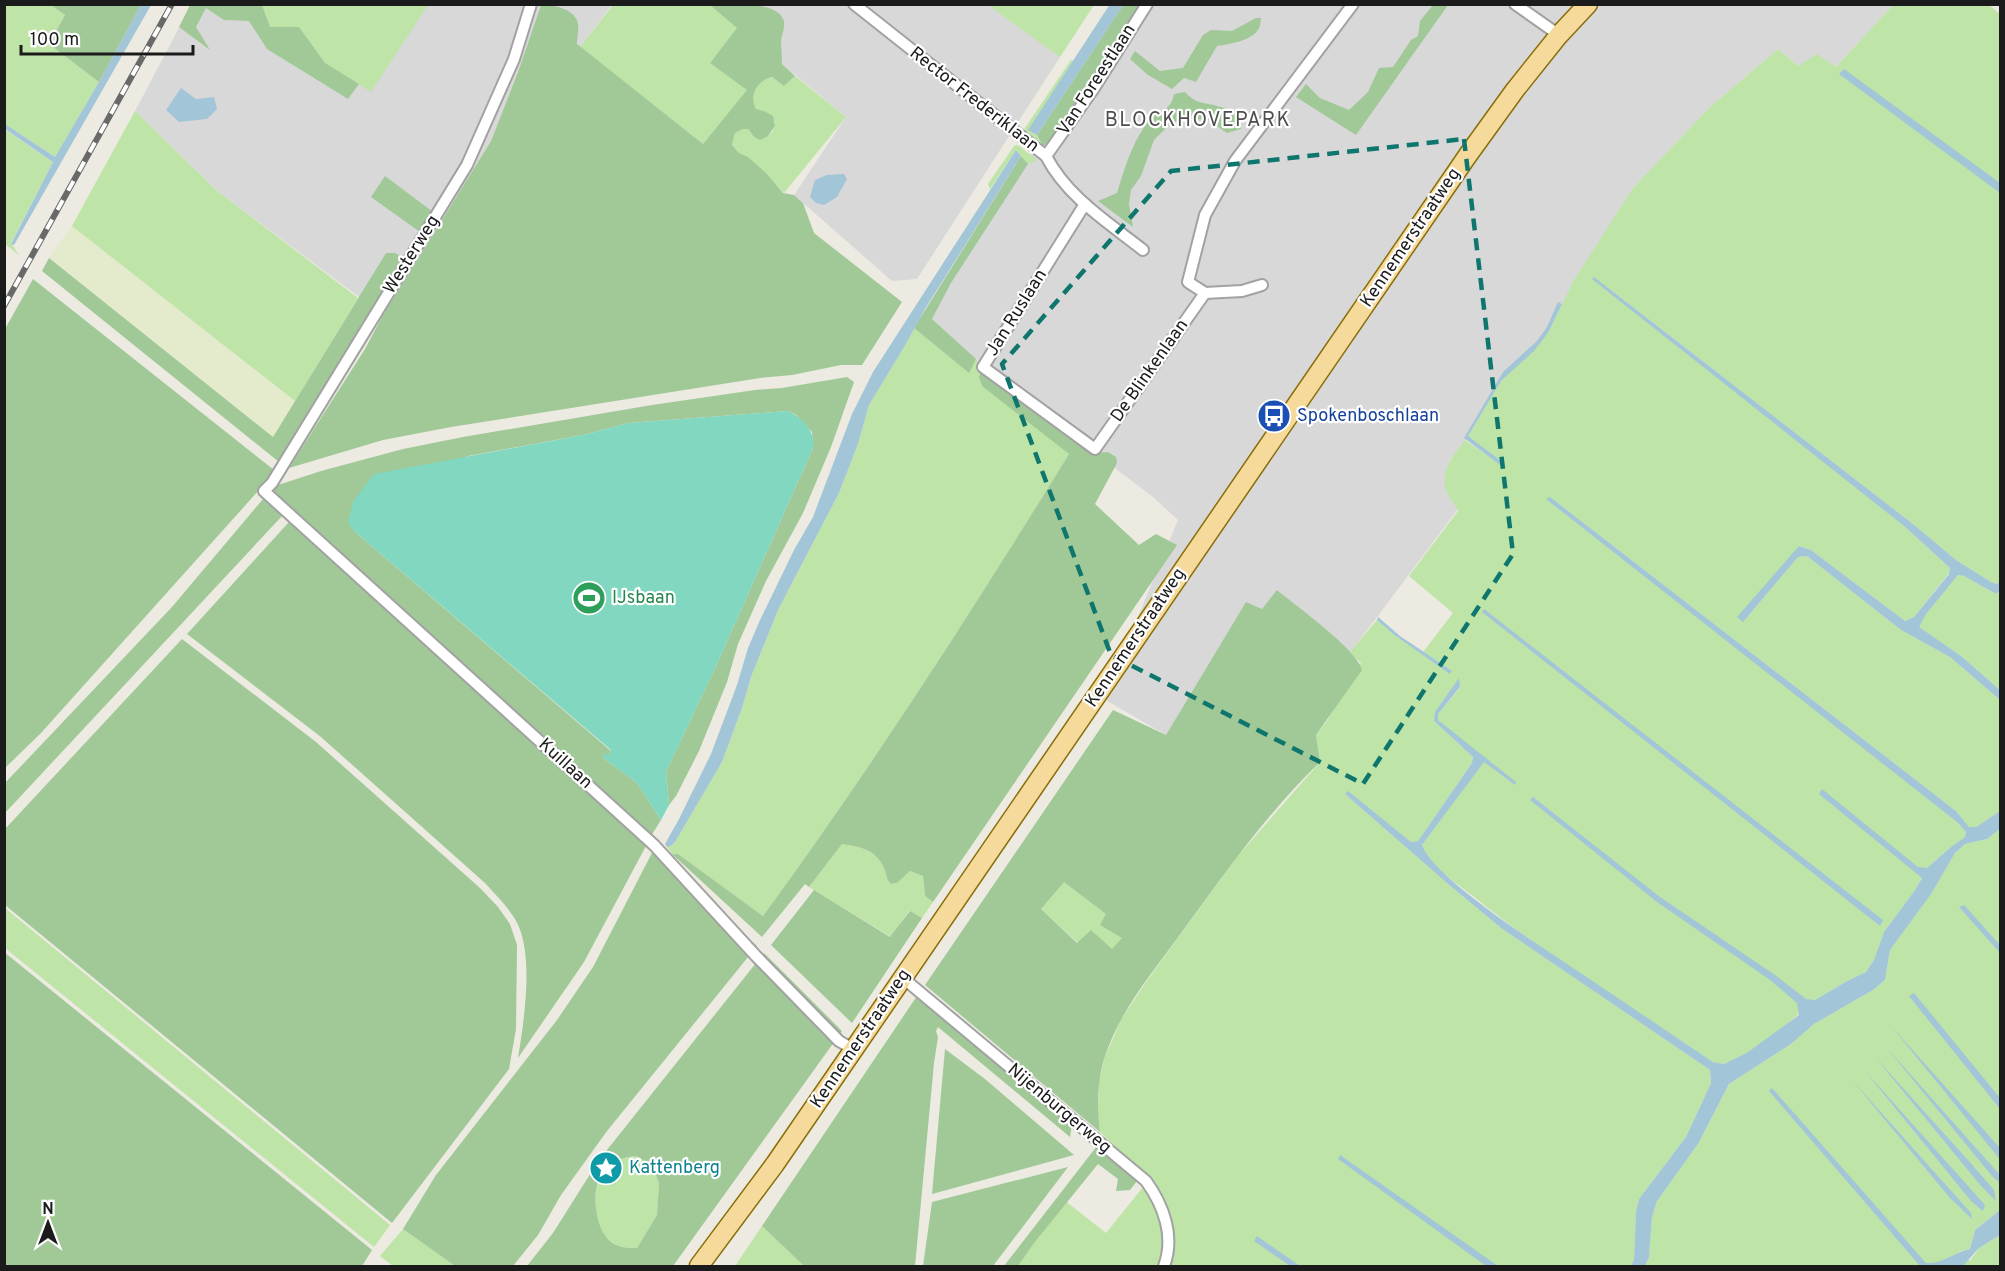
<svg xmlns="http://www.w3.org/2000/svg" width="2005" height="1271" font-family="Overpass,sans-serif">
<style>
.residential{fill:#d9d8d8}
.farmland{fill:#e4eacc}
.grass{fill:#bee4a8}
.forest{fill:#a0c997;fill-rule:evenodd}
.pitch{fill:#82d7c1}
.water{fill:#a3c5d8}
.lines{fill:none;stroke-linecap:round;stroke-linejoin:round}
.minor-casing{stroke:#a2a2a2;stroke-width:14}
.primary-casing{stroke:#896e08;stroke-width:21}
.minor{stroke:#fff;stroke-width:10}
.primary{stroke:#f6da9c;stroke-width:18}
.rail-casing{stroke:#696969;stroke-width:6}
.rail{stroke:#fff;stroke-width:4;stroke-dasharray:11;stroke-linecap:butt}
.marked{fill:none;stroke:#0f766e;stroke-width:4.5;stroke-dasharray:12 8;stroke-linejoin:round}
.labels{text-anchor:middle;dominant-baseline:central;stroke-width:4.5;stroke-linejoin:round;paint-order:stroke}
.street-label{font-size:18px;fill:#1b1b1b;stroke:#fff}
.transit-label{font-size:18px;fill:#164399;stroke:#fff;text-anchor:start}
.leisure-label{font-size:18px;fill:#27864d;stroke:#fff;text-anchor:start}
.culture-label{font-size:18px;fill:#0d838f;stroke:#fff;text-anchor:start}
.neighbourhood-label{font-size:20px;letter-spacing:1.5px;fill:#4e4e4e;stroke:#fff}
</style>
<rect width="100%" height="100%" fill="#eceae1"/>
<g class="residential">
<polygon points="191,5 541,5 518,72 491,141 383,315 216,190 135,111"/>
<polygon points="553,5 612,5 580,47"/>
<polygon points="710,5 991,5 1060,57 917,279 892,281 794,195 846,117"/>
<polygon points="1125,5 1893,5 1836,67 1798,66 1778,49 1709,108 1633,188 1547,333 1450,460 1458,509 1350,653 1277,591 1166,735 1104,699 1178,520 1153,497 923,323"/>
</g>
<polygon class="farmland" points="72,226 295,401 273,437 49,258"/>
<g class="grass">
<polygon points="4,5 51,5 65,15 49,44 99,82 55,157 5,124"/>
<polygon points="262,5 428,5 371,92 325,63 299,27 270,27"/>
<polygon points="613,5 710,5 738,28 710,63 748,90 703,144 580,47"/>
<polygon points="988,5 1094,5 1060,57"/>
<path d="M 1893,5 L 1989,5 L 2000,14 L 2000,581 L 1997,584 L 1991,582 L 1956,560 L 1913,524 L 1594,277 L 1904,526 L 1950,568 L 1949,573 L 1914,617 L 1905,621 L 1811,550 L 1799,546 L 1744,621 L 1798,557 L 1807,556 L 1901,630 L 1950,657 L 2000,700 L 2000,811 L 1976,827 L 1969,827 L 1956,811 L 1550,497 L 1957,822 L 1966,832 L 1965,837 L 1951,847 L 1927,868 L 1915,890 L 1884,932 L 1874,960 L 1866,972 L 1847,981 L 1815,1000 L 1780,1030 L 1748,1052 L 1724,1064 L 1713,1062 C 1633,1008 1548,957 1473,896 C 1455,882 1430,866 1422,845 L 1484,761 L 1514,785 L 1438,720 L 1438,714 L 1460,688 L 1457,681 C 1451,696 1437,705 1434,721 L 1473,757 L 1472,763 L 1418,841 L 1411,842 L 1348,792 L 1345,794 L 1448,884 L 1501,928 L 1710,1070 L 1711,1083 L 1686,1137 L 1639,1199 L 1636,1212 L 1634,1259 L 1631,1266 L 1170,1266 L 1172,1240 L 1135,1165 L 1100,1132 L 1098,1114 L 1099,1081 L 1105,1056 L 1121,1020 L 1148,979 L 1237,857 L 1320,762 L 1316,735 L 1327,721 L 1361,663 L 1350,652 L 1377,620 L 1393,634 L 1450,673 L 1452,671 L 1423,652 L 1453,613 L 1409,576 L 1458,511 C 1456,505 1451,501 1448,495 C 1437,475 1453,455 1465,440 L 1503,466 L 1505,465 L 1468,436 L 1501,381 L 1548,333 L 1574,280 L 1633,188 L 1709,108 L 1778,49 L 1798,66 L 1817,54 L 1836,67 Z"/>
<polygon points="1071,60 1073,61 1029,130 1037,135 1043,146 1024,132 1025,128"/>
<path d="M 795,76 L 846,117 L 784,193 L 748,157 L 739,153 L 732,145 L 735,133 L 743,129 L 748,129 L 754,137 L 768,136 L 773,131 L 775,122 L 764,111 L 755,109 C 748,96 758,80 772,77 L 784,86 Z"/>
<polygon points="135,111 216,190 358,298 295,401 72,226"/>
<polygon points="4,129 53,162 11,243 19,255 5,244"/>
<polygon points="1018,145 1037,160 1028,164 1016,150 990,189 988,184 1014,146"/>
<path d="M 914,328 L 968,372 L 976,359 L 981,371 L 1069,454 C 972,611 872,767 763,916 L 678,854 L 672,854 L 667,847 L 671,846 L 675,842 L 722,762 L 742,708 L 751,677 L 778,610 L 839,493 L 858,444 L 869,405 L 903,349 Z"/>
<polygon points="1958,575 1964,576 1996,594 2000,590 2000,690 1961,656 1918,627 1925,614"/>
<polygon points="2000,829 2000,1210 1975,1230 1970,1249 1958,1252 1970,1261 1979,1248 2000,1235 2000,1266 1645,1266 1649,1257 1652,1217 1657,1201 1698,1144 1729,1084 1791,1044 1814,1024 1873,990 1885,980 1890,950 1930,894 1955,853 1965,844 1987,839"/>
<path d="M 842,844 C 859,847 874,848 883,866 C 887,873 885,879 891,884 L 897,883 L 910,871 L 923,876 L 925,896 L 933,902 L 922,918 L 909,911 L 891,937 L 809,887 Z"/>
<polygon points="1064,881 1106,914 1122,938 1112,950 1078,943 1041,909"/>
<polygon points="5,908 390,1225 374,1247 5,948"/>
<path d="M 636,1156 L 652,1165 L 659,1183 L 657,1215 L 637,1248 C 629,1248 621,1248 614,1244 C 594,1232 590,1189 603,1171 C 610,1161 625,1157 636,1156 Z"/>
<path d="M 1144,1186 C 1156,1201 1165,1224 1165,1243 C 1164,1251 1162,1259 1160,1266 L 1004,1266 L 1059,1196 L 1106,1233 Z"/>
<polygon points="762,1226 804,1266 735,1266"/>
<polygon points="403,1229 455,1266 393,1266 380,1256"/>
</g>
<g class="forest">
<polygon points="51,5 141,5 99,82 49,44 65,15"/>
<polygon points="190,5 262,5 270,27 299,27 325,63 359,84 348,99 267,49 249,21 224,20 206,8 196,27 210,50 179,27"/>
<path d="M 541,5 C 553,4 576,9 578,24 C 579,30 577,38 577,44 L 703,144 L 747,90 L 710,63 L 737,28 L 710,5 C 729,4 778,0 784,21 C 785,28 782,34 781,40 C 781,48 782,56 782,64 L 795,76 L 784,86 L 772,77 C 758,80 748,96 756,109 L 764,111 L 773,116 L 775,126 L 768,136 L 760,140 L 754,137 L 748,129 L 743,129 L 735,133 L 732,145 L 739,153 L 748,157 L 767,174 L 783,193 L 794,195 L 803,203 L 814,233 L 902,302 L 862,365 L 841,365 L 792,375 L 760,378 L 451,427 L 383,440 L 289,468 L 365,349 L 383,315 L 491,141 L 518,72 Z"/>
<polygon points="1123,5 1141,5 1056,133 1049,142 1043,146 1037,135"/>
<polygon points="1433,5 1448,5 1356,135 1296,97 1306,84 1320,98 1349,110 1368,92 1379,68 1393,67 1411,40 1418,36 1420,21"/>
<path d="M 1256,18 L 1261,18 C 1261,19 1260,28 1259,28 C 1253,41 1229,44 1217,46 L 1196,82 L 1184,78 L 1172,89 L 1148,75 L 1130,59 L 1135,51 L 1160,71 L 1183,68 L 1203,35 L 1211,30 L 1232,31 Z"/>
<path d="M 1185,92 C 1197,105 1205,102 1221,107 C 1229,109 1235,114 1241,120 L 1241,129 L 1227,133 L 1208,120 L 1184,118 L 1169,125 L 1154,140 L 1141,176 L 1131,190 L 1129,204 L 1133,227 L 1098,201 L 1117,193 C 1122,176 1127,160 1135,143 C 1139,134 1145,128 1148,118 C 1161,113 1172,108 1174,94 Z"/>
<polygon points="1021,156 1028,164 951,283 932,319 976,359 969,373 914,328"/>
<polygon points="385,176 433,212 420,232 371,197"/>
<polygon points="386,253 395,253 404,258 279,462 42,271 49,258 273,437"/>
<polygon points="33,279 274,470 268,480 41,733 5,768 5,329"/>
<path d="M 981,371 L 1095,453 L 1108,452 L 1116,457 L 1117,463 L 1095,504 L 1139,545 L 1156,534 L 1177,545 L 933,902 L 925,896 L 923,876 L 910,871 L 897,883 L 891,884 C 885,879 887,873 883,866 C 874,848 859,847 842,844 L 809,887 L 805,884 L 762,937 L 672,854 L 678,854 L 763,916 C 872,767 972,611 1069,454 L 982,386 L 979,377 Z"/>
<polygon points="847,377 854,382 831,447 803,513 766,581 738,644 727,682 699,751 676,796 669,805 666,772 717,664 813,448 812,432 796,415 788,411 629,423 583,435 468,456 354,531 611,751 609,756 602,757 637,783 661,820 651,836 271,491 275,486 321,471 403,449 463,437 652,405 755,390 782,388"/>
<polygon points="263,499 282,516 5,813 5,783 172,607"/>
<path d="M 289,522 L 647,844 L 584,962 L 518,1058 C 524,1021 535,952 515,919 C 507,906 496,895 485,883 L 321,737 L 187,634 Z"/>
<path d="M 1277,590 C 1295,605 1359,651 1362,670 L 1316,735 L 1320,762 C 1266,814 1223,876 1179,936 C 1152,973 1120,1011 1105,1056 C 1097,1080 1097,1107 1100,1132 L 925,985 L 1113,710 L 1166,735 L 1246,602 L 1262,609 ZM 1064,882 L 1106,914 L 1100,925 L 1122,938 L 1112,949 L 1091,930 L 1077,943 L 1041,909 Z"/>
<polygon points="182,639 316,742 480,888 498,907 510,924 517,945 516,1029 509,1069 392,1223 5,905 5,829"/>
<polygon points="653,851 757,946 607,1131 561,1195 538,1235 513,1266 455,1266 403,1229 436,1175 557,1020 593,967"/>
<polygon points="814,890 890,937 910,911 922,918 852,1023 771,945"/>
<polygon points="4,952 372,1250 362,1266 5,1266"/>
<path d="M 764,953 L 842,1031 L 673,1266 L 527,1266 L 553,1233 L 599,1160 ZM 636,1156 L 652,1165 L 659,1183 L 657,1215 L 637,1248 C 629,1248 621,1248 614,1244 C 594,1232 590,1188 603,1171 C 610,1161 625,1157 636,1156 Z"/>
<polygon points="917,996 1072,1124 1070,1137 938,1027 936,1031 938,1037 934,1063 915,1266 804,1266 762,1226"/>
<polygon points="945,1049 985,1079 1074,1155 932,1194"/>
<polygon points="1097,1146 1137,1181 1130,1190 1116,1191 1118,1179 1098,1164 1034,1243 1018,1266 1004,1266"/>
<polygon points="1068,1167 993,1266 923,1266 932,1202"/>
</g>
<path class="pitch" d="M 788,411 C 802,418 816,431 813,448 L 717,664 L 666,772 L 669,805 L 661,820 L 637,783 L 602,757 L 605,753 L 609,756 L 611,750 L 354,531 L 348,523 L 353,502 L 374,474 L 583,435 L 629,423 Z"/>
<g class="water">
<polygon points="1110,4 1123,5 1037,135 1028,130"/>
<polygon points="141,5 151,5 14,245 11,244 53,162 5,129 5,124 55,157 99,82"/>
<polygon points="1844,69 2000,183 2000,193 1839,74"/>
<polygon points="181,88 196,99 214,97 217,109 207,119 179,122 166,110"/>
<polygon points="1016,150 1021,156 925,309 903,349 869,405 858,444 839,493 778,610 751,677 742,708 722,762 675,842 671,846 667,847 665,844 679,819 711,754 737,685 748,648 760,620 794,550 813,517 852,414 873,372"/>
<polygon points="844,174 847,179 837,197 824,205 816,203 810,197 815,180 827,175"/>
<polygon points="1594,277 1913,524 1956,560 1991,582 1997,584 2000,581 2000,590 1996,594 1964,576 1958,575 1926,614 1919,627 1961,656 2000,690 2000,700 1950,657 1901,630 1807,556 1798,557 1743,622 1737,617 1799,546 1811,550 1905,621 1914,617 1949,574 1950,568 1904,526 1592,279"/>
<polygon points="1558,302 1562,304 1548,333 1534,351 1501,381 1468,436 1505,464 1503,467 1464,438 1503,372 1537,341 1547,327"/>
<path d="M 1550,497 L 1956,811 L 1969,827 L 1976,827 L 2000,811 L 2000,829 L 1987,839 L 1965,844 L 1955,853 L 1931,894 L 1890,950 L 1885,980 L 1873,990 L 1814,1024 L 1791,1044 L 1729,1084 L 1698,1144 L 1657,1201 L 1652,1217 L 1649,1257 L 1645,1266 L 1631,1266 L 1634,1259 L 1636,1212 L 1639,1199 L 1686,1137 L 1711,1083 L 1710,1070 L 1501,928 L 1448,884 L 1345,794 L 1348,791 L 1411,842 L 1418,841 L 1472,763 L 1473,757 L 1434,721 L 1435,712 L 1459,678 L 1460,687 L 1438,714 L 1438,720 L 1516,782 L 1515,785 L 1484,762 L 1422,845 C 1434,880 1553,954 1588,978 C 1630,1006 1671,1034 1713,1062 L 1724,1064 L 1748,1052 L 1799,1015 L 1797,1003 L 1770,980 L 1657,902 L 1530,800 L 1533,797 L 1660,897 L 1775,975 L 1806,999 L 1815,1000 L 1847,981 L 1866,972 L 1874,960 L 1884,932 L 1915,890 L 1922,878 L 1819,794 L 1822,789 L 1918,867 L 1927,868 L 1951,847 L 1965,837 L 1966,832 L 1957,822 L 1546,499 Z"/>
<polygon points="1484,609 1883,920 1880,926 1482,612"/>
<polygon points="1378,617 1400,636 1452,671 1450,674 1393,634 1377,620"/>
<polygon points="1964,905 2000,945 2000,953 1959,907"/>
<polygon points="1914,993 2000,1098 2000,1109 1909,996"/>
<polygon points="1892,1027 2000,1148 2000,1159 1998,1157"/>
<polygon points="1886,1047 2000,1175 2000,1183 1992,1176"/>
<polygon points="1875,1057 1967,1159 1994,1190 1996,1201 1981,1186"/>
<polygon points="1865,1071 1985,1205 1983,1211 1971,1201"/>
<polygon points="1852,1080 1971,1213 1972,1219 1950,1198"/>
<path d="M 1772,1088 L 1926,1263 C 1944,1264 1952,1253 1970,1249 L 1975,1230 L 2000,1210 L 2000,1235 L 1979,1248 L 1963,1266 L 1920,1266 L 1769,1091 Z"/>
<polygon points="1340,1155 1498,1266 1486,1266 1338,1159"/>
<polygon points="1257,1236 1300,1266 1290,1266 1254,1241"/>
</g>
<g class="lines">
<defs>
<g id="minor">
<polyline points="531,4 514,59 467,165 272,483 264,491 654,845 756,956 839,1041 853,1049"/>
<path d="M 854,4 L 1046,156 C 1067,197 1109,223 1143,250"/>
<polyline points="1515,4 1559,35"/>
<polyline points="1046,156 1094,88 1147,4"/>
<polyline points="1085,204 983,367 1095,449 1205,293"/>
<polyline points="1262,285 1242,291 1205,293 1188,282 1205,215 1235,161 1353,4"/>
<path d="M 903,978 L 1146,1181 C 1164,1206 1175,1237 1164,1266"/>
</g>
<polyline id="primary" points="699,1266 775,1164 1468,155 1515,90 1559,35 1588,4"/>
</defs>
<use href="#minor" class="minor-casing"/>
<use href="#primary" class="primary-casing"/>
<use href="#minor" class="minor"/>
<use href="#primary" class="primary"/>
<defs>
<polyline id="rail" points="4,306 172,4"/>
</defs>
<use href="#rail" class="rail-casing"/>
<use href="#rail" class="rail"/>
</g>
<path class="marked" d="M 1464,139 L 1513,554 L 1363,784 L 1111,655 L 1002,364 L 1171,171 Z"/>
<defs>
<symbol id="bus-disc" viewBox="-11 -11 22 22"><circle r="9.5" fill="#1a4fb4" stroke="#fff"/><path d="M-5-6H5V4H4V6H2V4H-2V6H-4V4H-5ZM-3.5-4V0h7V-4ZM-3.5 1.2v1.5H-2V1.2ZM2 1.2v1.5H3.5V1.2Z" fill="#fff"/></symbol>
<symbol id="stadium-disc" viewBox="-11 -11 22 22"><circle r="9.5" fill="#2e9e5b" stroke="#fff"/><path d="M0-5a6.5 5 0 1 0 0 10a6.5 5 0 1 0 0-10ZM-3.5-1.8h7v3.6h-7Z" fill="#fff"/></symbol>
<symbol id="sight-disc" viewBox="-11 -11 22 22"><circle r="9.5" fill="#0f9aa8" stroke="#fff"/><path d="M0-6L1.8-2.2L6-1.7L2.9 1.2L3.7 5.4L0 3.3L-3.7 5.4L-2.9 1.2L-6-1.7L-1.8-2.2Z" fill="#fff"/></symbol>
</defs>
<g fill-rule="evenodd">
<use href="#bus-disc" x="1255" y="397" width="38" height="38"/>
<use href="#stadium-disc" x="570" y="579" width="38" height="38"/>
<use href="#sight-disc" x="587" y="1149" width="38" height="38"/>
</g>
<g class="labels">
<g class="street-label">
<text transform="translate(1097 80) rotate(-57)">Van Foreestlaan</text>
<text transform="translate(974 100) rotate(38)">Rector Frederiklaan</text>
<text transform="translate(1411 238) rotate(-56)">Kennemerstraatweg</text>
<text transform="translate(412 255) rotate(-58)">Westerweg</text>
<text transform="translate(1017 313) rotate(-58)">Jan Ruslaan</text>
<text transform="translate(1150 371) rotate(-55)">De Blinkenlaan</text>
<text transform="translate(1136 638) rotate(-56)">Kennemerstraatweg</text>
<text transform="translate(565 764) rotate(42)">Kuillaan</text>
<text transform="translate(861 1039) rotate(-56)">Kennemerstraatweg</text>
<text transform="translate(1059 1109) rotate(40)">Nijenburgerweg</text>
</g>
<g class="transit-label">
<text x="1297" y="416">Spokenboschlaan</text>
</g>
<g class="leisure-label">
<text x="612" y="598">IJsbaan</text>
</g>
<g class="culture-label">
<text x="629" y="1168">Kattenberg</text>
</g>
<g class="neighbourhood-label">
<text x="1198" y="121">BLOCKHOVEPARK</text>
</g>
</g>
<rect width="2005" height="1271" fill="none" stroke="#1b1b1b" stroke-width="12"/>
<g transform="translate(48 1223)" stroke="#ffffff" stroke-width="4.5" paint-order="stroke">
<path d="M0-4.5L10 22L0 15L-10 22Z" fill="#1b1b1b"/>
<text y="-9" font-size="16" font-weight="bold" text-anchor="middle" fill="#1b1b1b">N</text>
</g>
<path d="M21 45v9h172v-9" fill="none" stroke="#1b1b1b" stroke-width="3"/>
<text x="30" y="45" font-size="18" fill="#1b1b1b" stroke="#ffffff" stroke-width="4.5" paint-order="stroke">100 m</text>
</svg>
